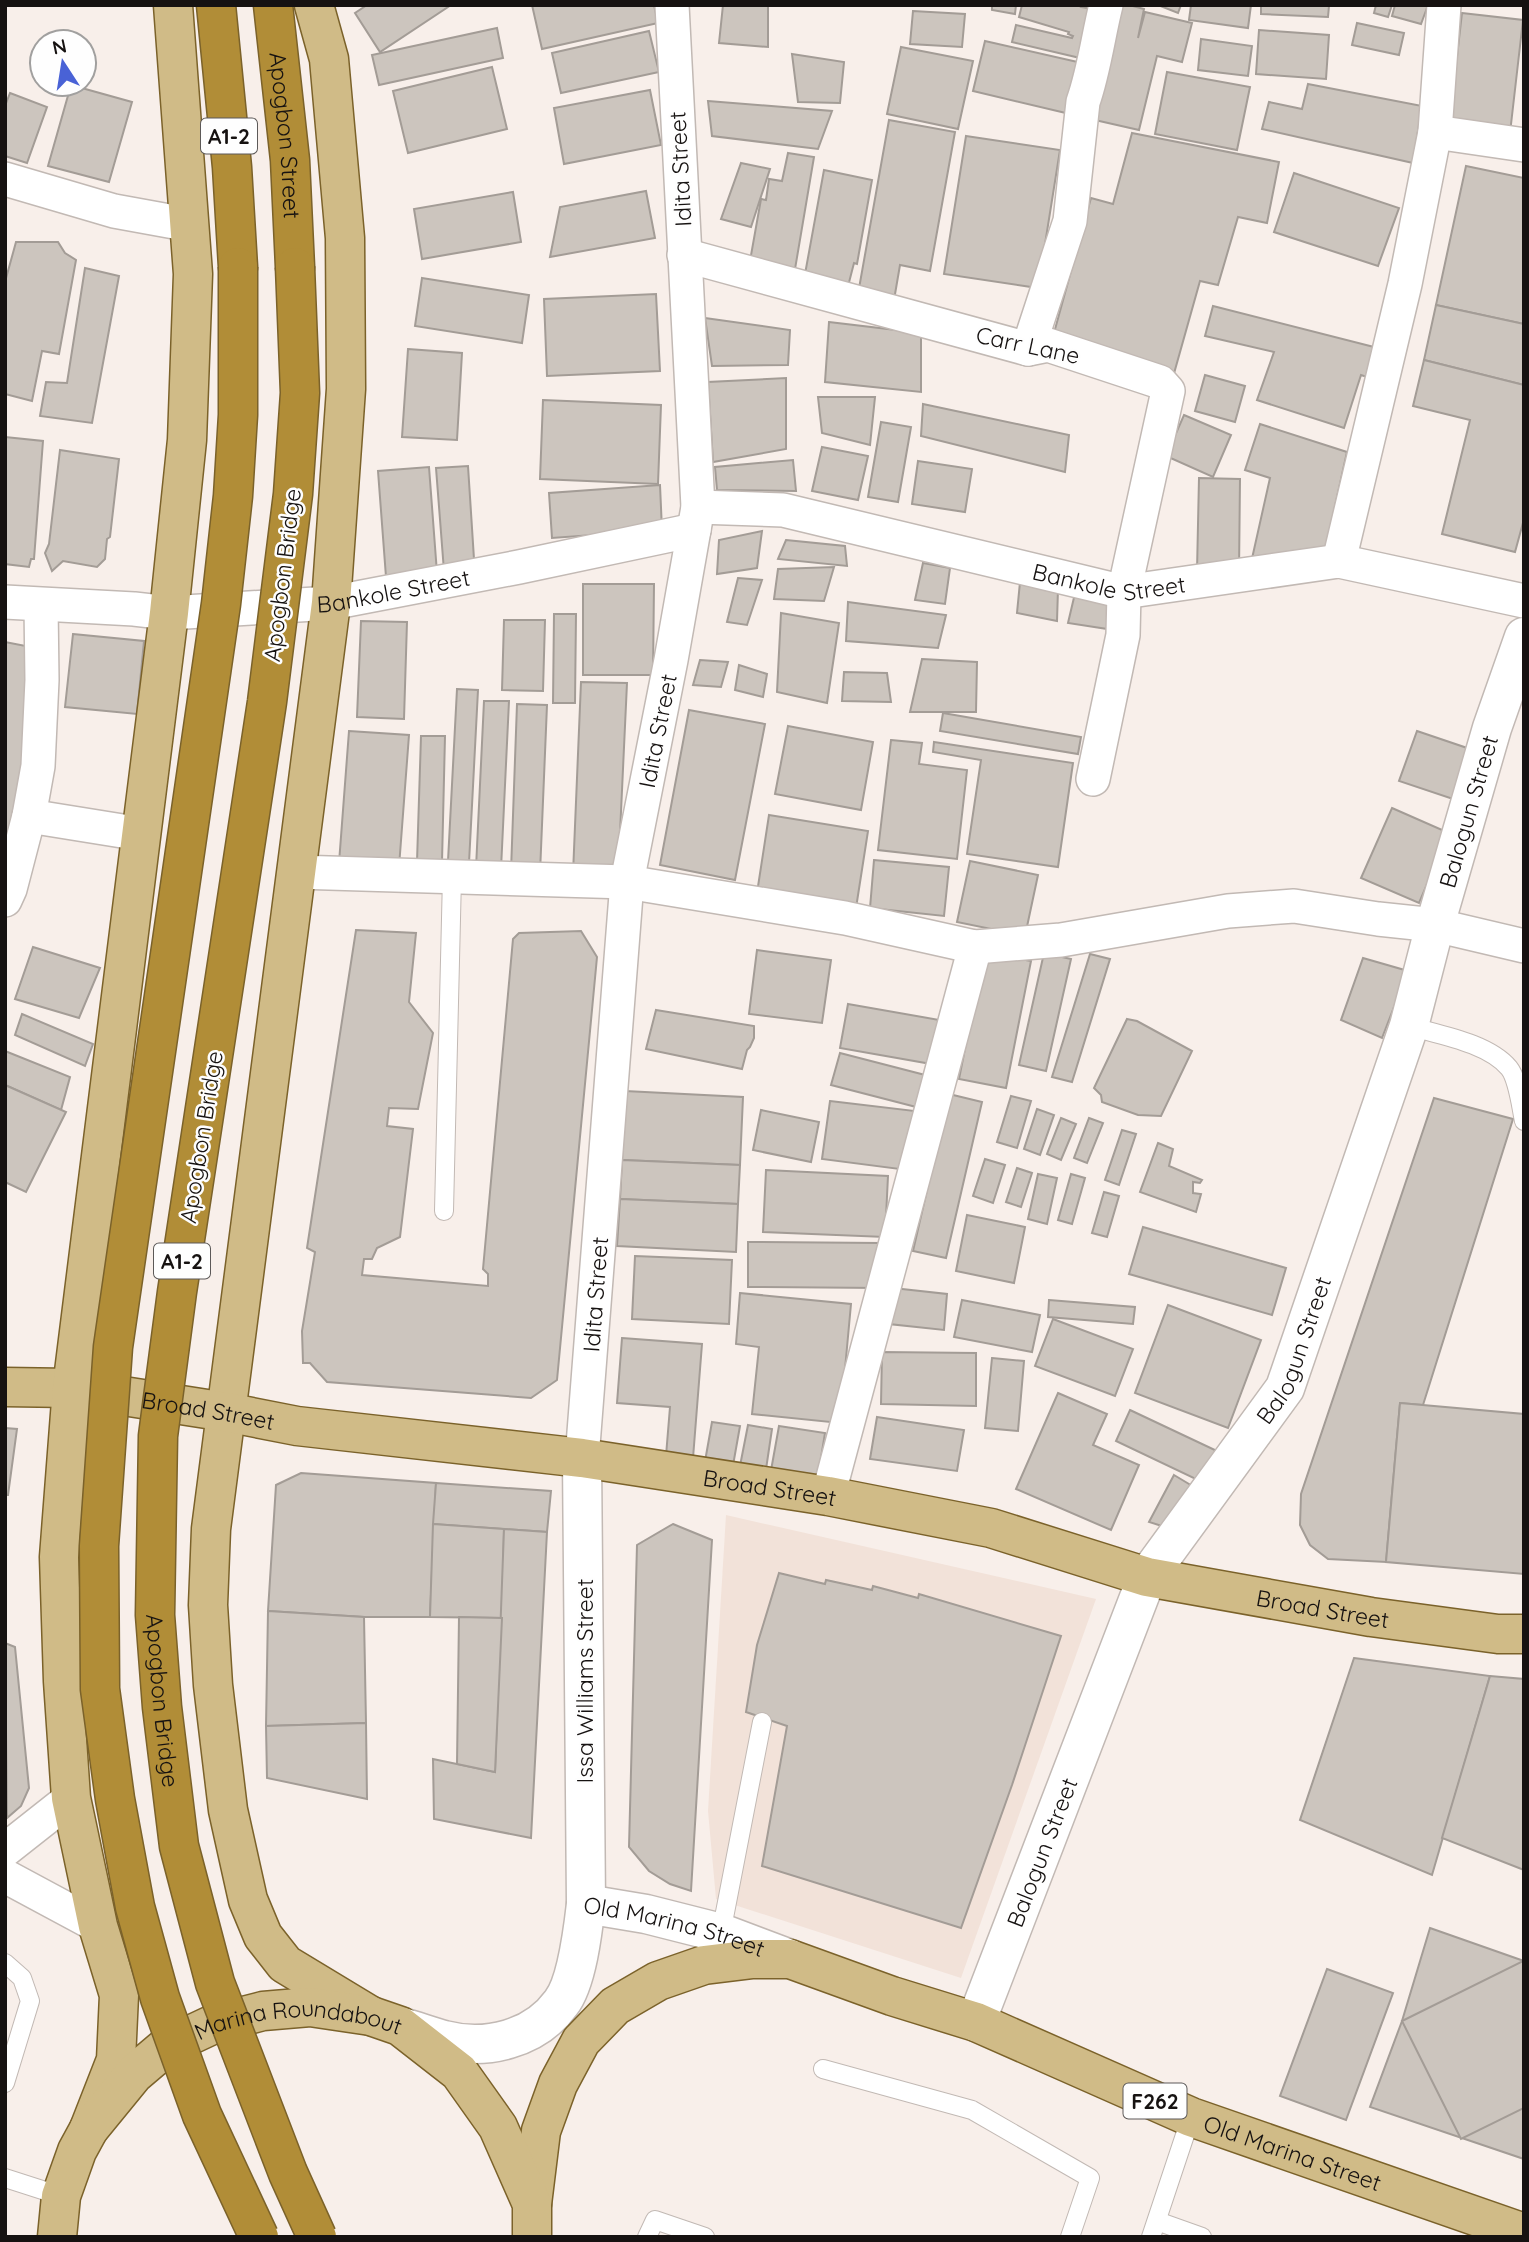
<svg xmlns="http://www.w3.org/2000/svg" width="1529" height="2242" font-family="Quicksand,sans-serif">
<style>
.built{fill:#f2e2d9}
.building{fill:#ccc5be;stroke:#a39c96;stroke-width:2}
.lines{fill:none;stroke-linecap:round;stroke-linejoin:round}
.lane-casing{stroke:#c2b9b4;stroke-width:20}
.street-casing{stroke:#c2b9b4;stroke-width:36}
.secondary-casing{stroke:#c2b9b4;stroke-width:41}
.primary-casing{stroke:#7b622a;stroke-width:41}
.highway-casing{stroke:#7b622a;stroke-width:41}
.lane{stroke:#fff;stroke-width:18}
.street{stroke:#fff;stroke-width:33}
.secondary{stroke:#fff;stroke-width:38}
.primary{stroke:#d0bb87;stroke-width:38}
.highway{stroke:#b18d37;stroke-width:38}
.highway-bridge-casing{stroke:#7b622a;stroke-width:41;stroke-linecap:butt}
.highway-bridge{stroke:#b18d37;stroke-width:38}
.labels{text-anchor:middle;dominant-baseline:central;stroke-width:5;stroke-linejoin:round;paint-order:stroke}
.shield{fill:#fefefe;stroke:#5c5958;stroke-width:2}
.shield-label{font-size:21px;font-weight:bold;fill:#161211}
.street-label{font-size:23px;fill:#161211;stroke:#fefefe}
</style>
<rect width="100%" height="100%" fill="#f8efea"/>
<polygon class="built" points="726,1515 1096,1599 961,1978 716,1899 708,1811"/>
<g class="building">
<polygon points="367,5 451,5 380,52 355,13"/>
<polygon points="532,5 654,5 658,23 542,49"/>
<polygon points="723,5 768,5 768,47 719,43"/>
<polygon points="992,5 1016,5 1015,14 992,10"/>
<polygon points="1022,5 1082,5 1081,7 1093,9 1080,58 1012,42 1016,25 1072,38 1073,36 1068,34 1069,32 1019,17"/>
<polygon points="1112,5 1129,5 1144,9 1138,38 1145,12 1192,23 1182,62 1157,56 1139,130 1086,118"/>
<polygon points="1158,5 1181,5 1178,13"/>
<polygon points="1191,5 1251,5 1248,28 1189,20"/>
<polygon points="1261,5 1336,5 1336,6 1329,6 1328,17 1261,14"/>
<polygon points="1376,5 1392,5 1388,17 1374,13"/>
<polygon points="1395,5 1428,5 1421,24 1392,16"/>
<polygon points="913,11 965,14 962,47 910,44"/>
<polygon points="1462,13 1523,20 1510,133 1449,126"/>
<polygon points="1357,23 1404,33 1399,55 1352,45"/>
<polygon points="497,28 503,58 379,85 372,55"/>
<polygon points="1259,30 1329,35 1326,79 1256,74"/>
<polygon points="649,31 659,72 561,93 552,53"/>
<polygon points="1201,39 1252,46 1248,76 1198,70"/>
<polygon points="985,41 1082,63 1070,114 973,91"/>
<polygon points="901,47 973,61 958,129 887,114"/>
<polygon points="792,54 844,62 840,103 798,102"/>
<polygon points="492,67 507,129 408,153 393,91"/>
<polygon points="1167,72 1250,87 1237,150 1155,134"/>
<polygon points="1308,84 1422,106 1413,163 1262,129 1269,102 1302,109"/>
<polygon points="71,85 132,102 109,182 48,166"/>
<polygon points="650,90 661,145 564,164 554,108"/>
<polygon points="10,93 47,107 27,163 5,156 5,106"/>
<polygon points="708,101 832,111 818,149 712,136"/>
<polygon points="889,120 955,132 930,271 900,265 894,300 858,294"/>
<polygon points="1132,133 1279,162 1267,223 1238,217 1218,285 1200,281 1173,377 1051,344 1091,198 1113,204"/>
<polygon points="966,136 1060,150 1038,288 944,274"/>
<polygon points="788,153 814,157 794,275 750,261 761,199 766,200 769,179 782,181"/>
<polygon points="741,163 770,169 751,227 721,219"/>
<polygon points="1466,166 1524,178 1524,324 1436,305"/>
<polygon points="824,170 872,180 857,264 854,263 845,298 803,285"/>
<polygon points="1294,173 1399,208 1378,266 1274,232"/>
<polygon points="646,191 655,238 550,257 560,207"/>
<polygon points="513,192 521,242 422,259 414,209"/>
<polygon points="16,242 58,242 65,253 76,260 59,354 42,351 32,401 5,394 5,282"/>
<polygon points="85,268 119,276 92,423 40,416 46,382 67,383"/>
<polygon points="422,278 529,295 522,343 415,326"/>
<polygon points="656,294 660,371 547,376 544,299"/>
<polygon points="1436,305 1524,324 1524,385 1424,360"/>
<polygon points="1213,306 1374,347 1367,377 1361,375 1344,428 1257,400 1274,352 1205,336"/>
<polygon points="705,318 790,330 788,365 712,366"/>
<polygon points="829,322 921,333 921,392 825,382"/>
<polygon points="408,349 462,353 457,440 402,437"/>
<polygon points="1424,360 1524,385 1524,519 1515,552 1442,534 1470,420 1413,406"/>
<polygon points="1205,375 1245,386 1235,422 1195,411"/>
<polygon points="786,378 786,449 713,462 708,382"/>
<polygon points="818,397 875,397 870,445 822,433"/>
<polygon points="543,400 661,405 658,484 540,479"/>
<polygon points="923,404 1069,435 1065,472 921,436"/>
<polygon points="1184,415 1231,435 1213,477 1166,456"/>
<polygon points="881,422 911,427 898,502 868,497"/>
<polygon points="1260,424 1347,452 1325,552 1251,563 1270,478 1245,470"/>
<polygon points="5,437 43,441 34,559 31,559 29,567 5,564"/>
<polygon points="822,447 868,456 858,500 812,491"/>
<polygon points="60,450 119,459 110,537 107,539 105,559 97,567 63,561 52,571 45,553 49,544"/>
<polygon points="793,460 796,491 717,490 715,467"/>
<polygon points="918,461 972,469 965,512 912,504"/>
<polygon points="468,466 474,559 444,571 436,468"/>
<polygon points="429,467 437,573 386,577 378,471"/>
<polygon points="1199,478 1240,479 1239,572 1197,571"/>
<polygon points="660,485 662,530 552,538 549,493"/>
<polygon points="762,531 757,568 717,574 719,540"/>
<polygon points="786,540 845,546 847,566 778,559"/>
<polygon points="923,563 950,568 945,604 915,600"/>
<polygon points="834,567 824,601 774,599 778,569"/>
<polygon points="738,578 762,580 747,625 727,622"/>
<polygon points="1020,582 1058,589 1057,621 1017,613"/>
<polygon points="583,584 654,584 653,675 583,675"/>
<polygon points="1076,589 1118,600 1114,630 1068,623"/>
<polygon points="848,602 946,615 938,648 846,641"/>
<polygon points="781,613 839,623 827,703 777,692"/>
<polygon points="554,614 576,614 575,703 553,703"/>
<polygon points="504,620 545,620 543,691 502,690"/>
<polygon points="361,621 407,622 404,719 357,717"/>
<polygon points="73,634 144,641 137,714 65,707"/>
<polygon points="5,642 31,647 29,765 5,882"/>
<polygon points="922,659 977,662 976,712 910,712"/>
<polygon points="700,660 728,662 721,687 693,685"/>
<polygon points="739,665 767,674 763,697 735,690"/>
<polygon points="844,672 887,673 891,702 842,701"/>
<polygon points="581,682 627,683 618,876 573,874"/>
<polygon points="457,689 478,690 469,863 448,861"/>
<polygon points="484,701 509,701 501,869 476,868"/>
<polygon points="517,704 547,705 540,873 511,871"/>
<polygon points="689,710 765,724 735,880 660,865"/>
<polygon points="943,713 1081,737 1078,754 940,731"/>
<polygon points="788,726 873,742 861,810 775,794"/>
<polygon points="349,731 409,735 399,867 339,863"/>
<polygon points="1417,731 1473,750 1456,800 1399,781"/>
<polygon points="421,736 445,736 442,862 417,862"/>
<polygon points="891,740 922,743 919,764 967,770 957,859 878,850"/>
<polygon points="934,742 1073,763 1058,867 967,854 981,760 933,752"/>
<polygon points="1392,808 1449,833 1419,903 1361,878"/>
<polygon points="769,815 868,831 856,908 757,893"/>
<polygon points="874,860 949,867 944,916 870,908"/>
<polygon points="970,861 1038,875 1025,936 957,922"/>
<polygon points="356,930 416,933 409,1002 433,1033 418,1109 389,1108 387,1126 413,1129 400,1237 377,1248 372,1259 364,1259 362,1275 488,1286 488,1274 483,1269 513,939 519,933 581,931 597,957 557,1380 531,1398 327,1382 310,1363 303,1363 302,1331 315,1252 307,1248"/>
<polygon points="33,947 100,968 79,1018 15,999"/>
<polygon points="757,950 831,960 822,1023 749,1014"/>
<polygon points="984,952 1031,961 1006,1088 959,1079"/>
<polygon points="1044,953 1071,959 1046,1071 1019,1065"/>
<polygon points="1090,954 1110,959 1072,1082 1052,1077"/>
<polygon points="1363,958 1408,971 1382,1038 1341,1020"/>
<polygon points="848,1004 945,1021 937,1065 840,1048"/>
<polygon points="656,1010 754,1026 754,1038 750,1047 747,1050 742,1069 646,1049"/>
<polygon points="22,1014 93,1044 85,1066 15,1035"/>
<polygon points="1127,1019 1137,1021 1192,1051 1161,1116 1138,1115 1102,1102 1101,1095 1094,1088"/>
<polygon points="5,1051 70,1077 61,1110 5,1085"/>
<polygon points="840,1053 929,1076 920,1108 831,1085"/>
<polygon points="5,1085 66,1112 26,1192 5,1182"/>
<polygon points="625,1091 743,1097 740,1165 622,1160"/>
<polygon points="949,1094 982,1102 946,1258 913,1251"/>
<polygon points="1011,1096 1031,1101 1017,1148 997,1142"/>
<polygon points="1434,1098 1513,1119 1423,1405 1400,1403 1386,1562 1328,1559 1310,1545 1300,1525 1301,1494"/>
<polygon points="830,1101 915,1111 907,1170 822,1159"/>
<polygon points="1037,1109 1054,1115 1040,1155 1024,1149"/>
<polygon points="761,1110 819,1122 811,1162 753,1150"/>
<polygon points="1061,1118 1076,1124 1061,1160 1047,1154"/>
<polygon points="1089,1118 1103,1123 1087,1163 1074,1158"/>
<polygon points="1122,1130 1136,1134 1119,1185 1105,1180"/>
<polygon points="1158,1143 1173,1149 1169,1166 1202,1180 1200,1183 1193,1182 1193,1193 1201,1194 1196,1212 1140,1192"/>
<polygon points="985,1159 1005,1165 993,1203 973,1196"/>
<polygon points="622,1160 740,1165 738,1204 620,1199"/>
<polygon points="1017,1168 1032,1173 1021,1207 1006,1202"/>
<polygon points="766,1170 888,1176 885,1237 763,1232"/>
<polygon points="1038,1174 1057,1178 1047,1224 1028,1219"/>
<polygon points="1071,1174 1085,1178 1072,1224 1058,1220"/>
<polygon points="1104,1192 1119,1196 1107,1237 1092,1233"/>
<polygon points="620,1199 738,1204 736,1252 617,1246"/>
<polygon points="967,1215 1025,1227 1014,1283 956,1271"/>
<polygon points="1143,1227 1286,1268 1272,1315 1129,1274"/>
<polygon points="748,1242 880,1243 880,1288 748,1287"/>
<polygon points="635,1256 732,1260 729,1324 632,1319"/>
<polygon points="893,1288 947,1294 944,1330 889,1324"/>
<polygon points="740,1293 851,1304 840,1423 752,1414 759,1347 736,1344"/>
<polygon points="962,1300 1040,1315 1032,1352 954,1337"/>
<polygon points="1049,1300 1135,1307 1133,1324 1048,1317"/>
<polygon points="1168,1305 1261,1340 1228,1428 1135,1393"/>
<polygon points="1053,1319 1133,1349 1115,1396 1035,1366"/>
<polygon points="622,1338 702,1344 693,1458 666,1456 670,1407 617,1403"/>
<polygon points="882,1352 976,1353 976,1406 881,1404"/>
<polygon points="992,1358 1024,1361 1018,1431 985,1428"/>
<polygon points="1058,1393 1107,1414 1093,1445 1139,1465 1111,1530 1016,1489"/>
<polygon points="1400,1403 1524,1414 1524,1574 1386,1562"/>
<polygon points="1130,1410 1217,1451 1202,1482 1116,1441"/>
<polygon points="877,1417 964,1430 957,1471 870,1459"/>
<polygon points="712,1422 740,1426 732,1471 704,1467"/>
<polygon points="748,1425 772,1429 765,1476 739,1471"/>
<polygon points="779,1426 825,1433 817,1483 770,1476"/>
<polygon points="5,1428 17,1429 8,1495 5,1495"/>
<polygon points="301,1473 436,1483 430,1617 364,1617 268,1611 276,1485"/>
<polygon points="1174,1475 1199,1490 1175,1530 1149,1522"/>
<polygon points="436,1483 551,1491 547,1532 433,1524"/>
<polygon points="433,1524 504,1529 502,1618 430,1617"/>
<polygon points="673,1524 712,1540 691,1891 670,1884 649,1871 629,1847 637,1545"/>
<polygon points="504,1529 547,1532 531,1838 434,1819 433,1759 495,1772"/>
<polygon points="779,1573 825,1584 826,1580 872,1590 873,1586 918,1598 919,1594 1061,1636 1012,1785 961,1928 762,1866 787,1726 746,1712 757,1645"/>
<polygon points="268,1611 364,1617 366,1723 266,1726"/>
<polygon points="459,1617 502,1618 495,1772 457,1764"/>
<polygon points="5,1643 15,1647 29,1788 21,1806 7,1818"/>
<polygon points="1354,1658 1490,1676 1432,1875 1300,1820"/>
<polygon points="1490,1676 1524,1679 1524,1870 1442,1838"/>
<polygon points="366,1723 367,1799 267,1778 266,1726"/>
<polygon points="1430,1928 1524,1961 1524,2159 1370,2107 1402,2021"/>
<polygon points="1523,1961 1524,2108 1461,2139 1402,2021"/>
<polygon points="1327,1969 1393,1993 1346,2120 1280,2096"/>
</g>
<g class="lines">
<defs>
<g id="lane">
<path d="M 1409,1026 C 1440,1035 1488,1043 1509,1068 C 1518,1079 1521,1107 1524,1121"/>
<polyline points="444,1211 452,877"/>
<polyline points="721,1933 762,1722"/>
<polyline points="5,1963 22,1978 30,2001 5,2083"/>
<polyline points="823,2069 972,2110 1090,2178 1070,2237"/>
<polyline points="5,2178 61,2196"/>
<polyline points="1157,2221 1202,2237"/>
<polyline points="647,2237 655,2220 705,2237"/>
<polyline points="1151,2237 1191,2117"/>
</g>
<g id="street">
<polyline points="1435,132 1524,145"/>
<polyline points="5,179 114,211 191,225"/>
<polyline points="684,255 1028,349 1048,345 1160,382 1168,391 1124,592 1123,635 1093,779"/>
<path d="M 1028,349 L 1070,221 L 1083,102 C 1094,71 1098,37 1106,5"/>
<path id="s1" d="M 698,507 L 783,510 L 1124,592 L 1339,561 L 1524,601"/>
<polyline points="1339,561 1405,284 1435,132 1444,5"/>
<path id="s2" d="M 5,602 L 134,609 L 169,613 L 331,603 L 519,567 L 694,530"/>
<polyline points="29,816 141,834"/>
<polyline points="296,872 627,882 845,918 975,947 1061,940 1228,911 1294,906 1378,919 1435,925 1524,946"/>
<polyline points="5,900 10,889 29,816 38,766 42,680 41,605"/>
<path id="s3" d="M 582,1458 L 627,882 L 671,660 L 698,507 L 672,5"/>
<polyline points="828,1496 975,947"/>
<polyline points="5,1850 71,1798"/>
<polyline points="5,1876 98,1926"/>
</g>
<g id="secondary">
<path id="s4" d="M 586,1904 L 646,1914 L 721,1933 L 790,1959"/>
<path id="s5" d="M 976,2022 L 1147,1577 L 1285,1388 L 1409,1026 L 1435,925 L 1492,728 L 1524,637"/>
<path d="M 402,2027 C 416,2031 430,2036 444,2040 C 486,2051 535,2039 561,2003 C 577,1983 583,1930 586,1904 L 582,1458"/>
</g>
<g id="primary">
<polyline points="314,5 329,59 345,238 346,389 331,603 211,1529 208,1605 213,1685 228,1810 248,1900 263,1936 285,1964 371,2016"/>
<path id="s6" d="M 5,1387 L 72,1388 L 226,1412 L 297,1426 L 582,1458 L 828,1496 L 991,1528 L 1147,1577 L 1371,1617 L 1498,1634 L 1524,1634"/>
<polyline points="89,2129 116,2060 119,1995 98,1926 71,1798 63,1681 59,1557 72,1388 169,613 187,440 193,274 173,5"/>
<path id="s7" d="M 532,2204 L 541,2131 L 558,2084 L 581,2041 L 615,2006 L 658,1981 L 704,1965 L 753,1959 L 790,1959 L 892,1996 L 976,2022 L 1191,2117 L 1524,2233"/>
<path id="s8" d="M 57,2237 L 61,2196 L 77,2151 L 89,2129 L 134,2074 L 167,2046 L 216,2023 L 263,2011 L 310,2007 L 371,2016 L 400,2026 L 459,2072 L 498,2127 L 532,2204 L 532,2237"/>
</g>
<g id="highway">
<polyline points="216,5 232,167 238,267"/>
<path id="s9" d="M 273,5 L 290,160 L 295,267"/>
</g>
</defs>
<use href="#lane" class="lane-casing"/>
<use href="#street" class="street-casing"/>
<use href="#secondary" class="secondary-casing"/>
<use href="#primary" class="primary-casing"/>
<use href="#highway" class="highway-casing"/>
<use href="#lane" class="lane"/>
<use href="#street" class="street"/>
<use href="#secondary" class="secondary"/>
<use href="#primary" class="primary"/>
<use href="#highway" class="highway"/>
<defs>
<g id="highway-bridge">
<polyline points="238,267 238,415 233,496 221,604 113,1347 99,1546 100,1689 115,1799 135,1907 160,1998 202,2115 259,2237"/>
<path id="s10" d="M 295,267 L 300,393 L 293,494 L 267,702 L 177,1292 L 158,1436 L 155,1615 L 162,1707 L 179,1846 L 215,1983 L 288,2173 L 317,2237"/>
</g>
</defs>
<use href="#highway-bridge" class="highway-bridge-casing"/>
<use href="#highway-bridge" class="highway-bridge"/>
</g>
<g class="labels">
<g class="shield">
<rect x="201" y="118.5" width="56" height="35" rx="5"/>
<rect x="154" y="1243.5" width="56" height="35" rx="5"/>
<rect x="1123.5" y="2083.5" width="63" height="35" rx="5"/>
</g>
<g class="shield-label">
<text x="229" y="136">A1-2</text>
<text x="182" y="1261">A1-2</text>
<text x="1155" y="2101">F262</text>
</g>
<g class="street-label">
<text stroke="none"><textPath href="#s9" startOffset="131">Apogbon Street</textPath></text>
<text transform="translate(680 169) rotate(-93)">Idita Street</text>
<text transform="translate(1028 345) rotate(12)">Carr Lane</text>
<text transform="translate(282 575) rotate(-83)">Apogbon Bridge</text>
<text stroke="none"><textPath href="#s1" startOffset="420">Bankole Street</textPath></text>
<text stroke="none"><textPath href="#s2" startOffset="390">Bankole Street</textPath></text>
<text stroke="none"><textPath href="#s3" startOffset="732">Idita Street</textPath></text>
<text stroke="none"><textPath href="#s5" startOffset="1316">Balogun Street</textPath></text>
<text transform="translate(201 1137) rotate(-81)">Apogbon Bridge</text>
<text stroke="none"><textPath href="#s3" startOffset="164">Idita Street</textPath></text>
<text stroke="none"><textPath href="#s5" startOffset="749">Balogun Street</textPath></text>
<text stroke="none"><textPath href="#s6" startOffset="205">Broad Street</textPath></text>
<text stroke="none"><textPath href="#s6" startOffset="772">Broad Street</textPath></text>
<text stroke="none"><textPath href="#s6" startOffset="1339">Broad Street</textPath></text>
<text transform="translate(584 1681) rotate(-90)">Issa Williams Street</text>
<text stroke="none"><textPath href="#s10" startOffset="1444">Apogbon Bridge</textPath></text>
<text stroke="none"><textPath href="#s5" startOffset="182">Balogun Street</textPath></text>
<text stroke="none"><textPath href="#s4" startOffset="91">Old Marina Street</textPath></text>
<text stroke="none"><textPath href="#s8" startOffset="366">Marina Roundabout</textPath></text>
<text stroke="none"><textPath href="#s7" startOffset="945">Old Marina Street</textPath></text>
</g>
</g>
<rect width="1529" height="2242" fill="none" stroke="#161211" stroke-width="14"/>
<g transform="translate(63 63) rotate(348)"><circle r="33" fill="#fefefe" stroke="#a1a09f" stroke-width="2"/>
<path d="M0-5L12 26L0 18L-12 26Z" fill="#4962d6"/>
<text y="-10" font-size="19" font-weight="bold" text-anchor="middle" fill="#161211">N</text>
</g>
</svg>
